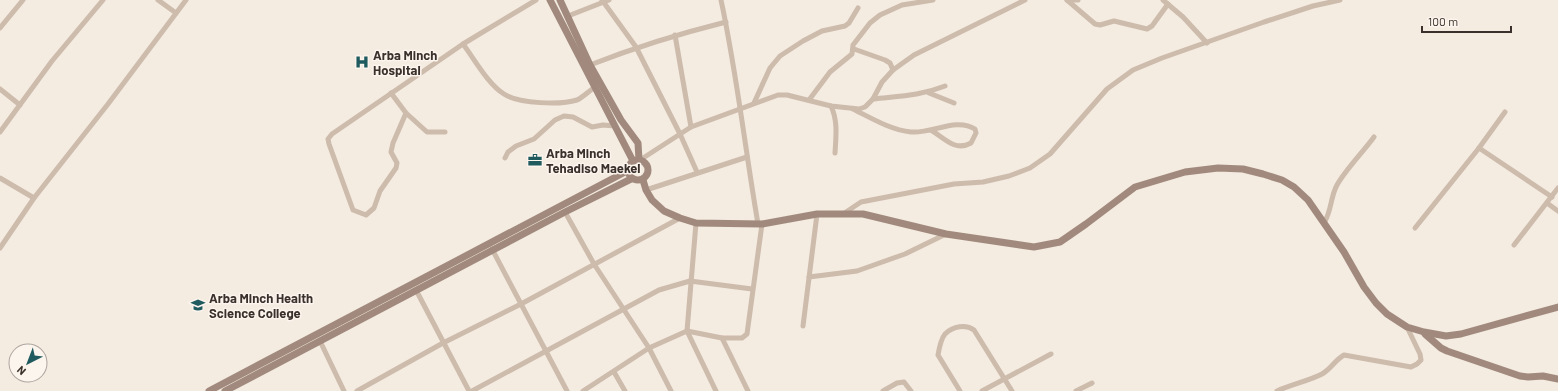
<svg xmlns="http://www.w3.org/2000/svg" width="1558" height="391" font-family="Barlow,sans-serif">
<style>
.lines{fill:none;stroke-linecap:round;stroke-linejoin:round}
.street{stroke:#cdbbac;stroke-width:5}
.secondary{stroke:#a18a7d;stroke-width:7}
.labels{text-anchor:middle;dominant-baseline:central;stroke-width:3;stroke-linejoin:round;paint-order:stroke}
.poi-label{font-size:13px;font-weight:bold;fill:#3b302b;stroke:#fbf5ee;text-anchor:start}
</style>
<rect width="100%" height="100%" fill="#f4ebe1"/>
<g class="lines">
<g class="street">
<polyline points="158,0 176,13"/>
<polyline points="602,0 636,47 680,134 697,172"/>
<path d="M 721,0 C 737,74 745,149 758,224"/>
<polyline points="1067,0 1095,24 1100,25 1114,21 1147,29 1152,26 1168,4"/>
<polyline points="1067,0 1078,0"/>
<polyline points="1163,0 1183,17 1207,43"/>
<polyline points="568,16 609,0"/>
<polyline points="0,28 23,0"/>
<polyline points="675,35 691,127"/>
<path d="M 463,44 C 475,60 488,84 504,94 C 519,104 561,105 577,100 C 583,97 589,91 595,87"/>
<polyline points="854,49 885,60 890,63 893,70"/>
<path d="M 590,65 C 636,47 678,34 726,22"/>
<polyline points="0,89 20,105"/>
<polyline points="391,93 406,113 427,132 445,132"/>
<polyline points="929,93 954,103"/>
<path d="M 873,99 C 900,96 920,96 945,86"/>
<polyline points="809,100 830,72 852,54 853,45 870,23 880,15 902,5 933,0"/>
<polyline points="754,103 770,68 780,56 803,41 822,31 845,26 849,23 858,8"/>
<path d="M 831,106 C 838,121 836,136 835,153"/>
<path d="M 853,109 C 871,118 891,130 911,132 C 932,134 956,117 975,129 L 976,133 L 971,143 C 955,152 944,138 931,130"/>
<polyline points="406,113 393,143 391,152 397,163 396,168 380,191 374,208 366,215 353,210 329,144 328,139 332,134 463,44 536,0"/>
<polyline points="0,132 52,61 103,0"/>
<polyline points="1479,148 1552,197"/>
<polyline points="505,158 508,152 516,146 534,139 555,120 564,116 573,117 592,127 603,125 615,126"/>
<polyline points="640,160 691,127 778,95 787,95 831,106 859,109 865,107 873,99 882,82 893,70 914,55 1025,0"/>
<polyline points="0,178 34,198"/>
<polyline points="646,190 747,157"/>
<polyline points="1547,203 1558,211"/>
<polyline points="565,212 594,264 649,348 671,391"/>
<polyline points="843,214 861,202 954,184 983,182 1009,176 1030,168 1050,154 1107,89 1133,70 1162,58 1264,22 1313,6 1340,0"/>
<polyline points="696,223 687,331 716,391"/>
<path d="M 1324,223 C 1332,210 1330,198 1337,185 C 1346,169 1363,152 1374,137"/>
<polyline points="1415,228 1479,148 1505,112"/>
<polyline points="1514,245 1558,188"/>
<polyline points="0,248 34,198 108,104 186,0"/>
<polyline points="492,249 567,391"/>
<polyline points="809,277 857,271 905,254 946,234"/>
<polyline points="416,290 469,391"/>
<polyline points="803,326 817,214"/>
<polyline points="722,338 748,391"/>
<polyline points="320,341 344,391"/>
<polyline points="614,372 625,391"/>
<polyline points="357,391 443,343 521,304 680,218"/>
<polyline points="472,391 659,290 690,281 752,289"/>
<polyline points="583,391 649,348 687,331 722,338 742,338 747,334 762,224"/>
<polyline points="883,391 897,383 904,382 911,391"/>
<path d="M 960,391 L 938,355 C 939,349 941,339 945,334 C 953,326 966,324 974,330 L 1012,391"/>
<polyline points="982,391 1051,354"/>
<polyline points="1076,391 1092,383"/>
<path d="M 1277,391 C 1290,385 1311,380 1322,374 C 1331,369 1335,360 1344,355 L 1411,367 L 1417,364 L 1421,360 L 1420,354 L 1407,327"/>
</g>
<g class="secondary">
<polyline points="550,0 633,161"/>
<polyline points="560,0 590,65 621,120 638,143 639,160"/>
<circle cx="638" cy="170" r="10"/>
<polyline points="643,180 646,190 652,200 664,211 680,218 696,223 762,224 817,214 863,214 946,234 1034,247 1060,242 1086,224 1135,187 1185,172 1218,168 1243,169 1263,174 1282,180 1294,187 1308,200 1344,252 1364,287 1376,303 1387,314 1407,327 1424,332 1446,336 1461,334 1558,307"/>
<polyline points="1425,334 1441,348 1447,351 1520,376 1528,377 1543,376 1558,379"/>
<polyline points="209,391 627,171"/>
<polyline points="225,391 565,212 631,179"/>
</g>
</g>
<defs>
<symbol id="hospital-bare" viewBox="-9 -9 18 18"><path d="M-5-5h3v3.5h4V-5h3V5h-3V1.5h-4V5h-3Z" fill="#1f5a5e" stroke="#fbf5ee" stroke-width="2.5" paint-order="stroke"/></symbol>
<symbol id="office-bare" viewBox="-9 -9 18 18"><path d="M-6-3h4V-5.5h4V-3h4V5H-6ZM-1-4.5V-3h2v-1.5ZM-6 0V1H6V0Z" fill="#1f5a5e" stroke="#fbf5ee" stroke-width="2.5" paint-order="stroke"/></symbol>
<symbol id="university-bare" viewBox="-9 -9 18 18"><path d="M0-5L7-2L0 1L-7-2ZM-4 1L0 2.5L4 1V4Q0 6-4 4Z" fill="#1f5a5e" stroke="#fbf5ee" stroke-width="2.5" paint-order="stroke"/></symbol>
</defs>
<g fill-rule="evenodd">
<use href="#hospital-bare" x="352" y="52" width="20" height="20"/>
<use href="#office-bare" x="525" y="150" width="20" height="20"/>
<use href="#university-bare" x="188" y="295" width="20" height="20"/>
</g>
<g class="labels">
<g class="poi-label">
<text x="373" y="55">Arba Minch<tspan x="373" dy="15">Hospital</tspan></text>
<text x="546" y="153">Arba Minch<tspan x="546" dy="15">Tehadiso Maekel</tspan></text>
<text x="209" y="298">Arba Minch Health<tspan x="209" dy="15">Science College</tspan></text>
</g>
</g>
<g transform="translate(28 363) rotate(222)"><circle r="19" fill="#fbf5ee" stroke="#aea6a0"/>
<path d="M0-3L7 15L0 10L-7 15Z" fill="#1f5a5e"/>
<text y="-6" font-size="11" font-weight="bold" text-anchor="middle" fill="#3b302b">N</text>
</g>
<path d="M1422 26v6h89v-6" fill="none" stroke="#3b302b" stroke-width="2"/>
<text x="1428" y="26" font-size="12" fill="#3b302b" stroke="#fbf5ee" stroke-width="3" paint-order="stroke">100 m</text>
</svg>
